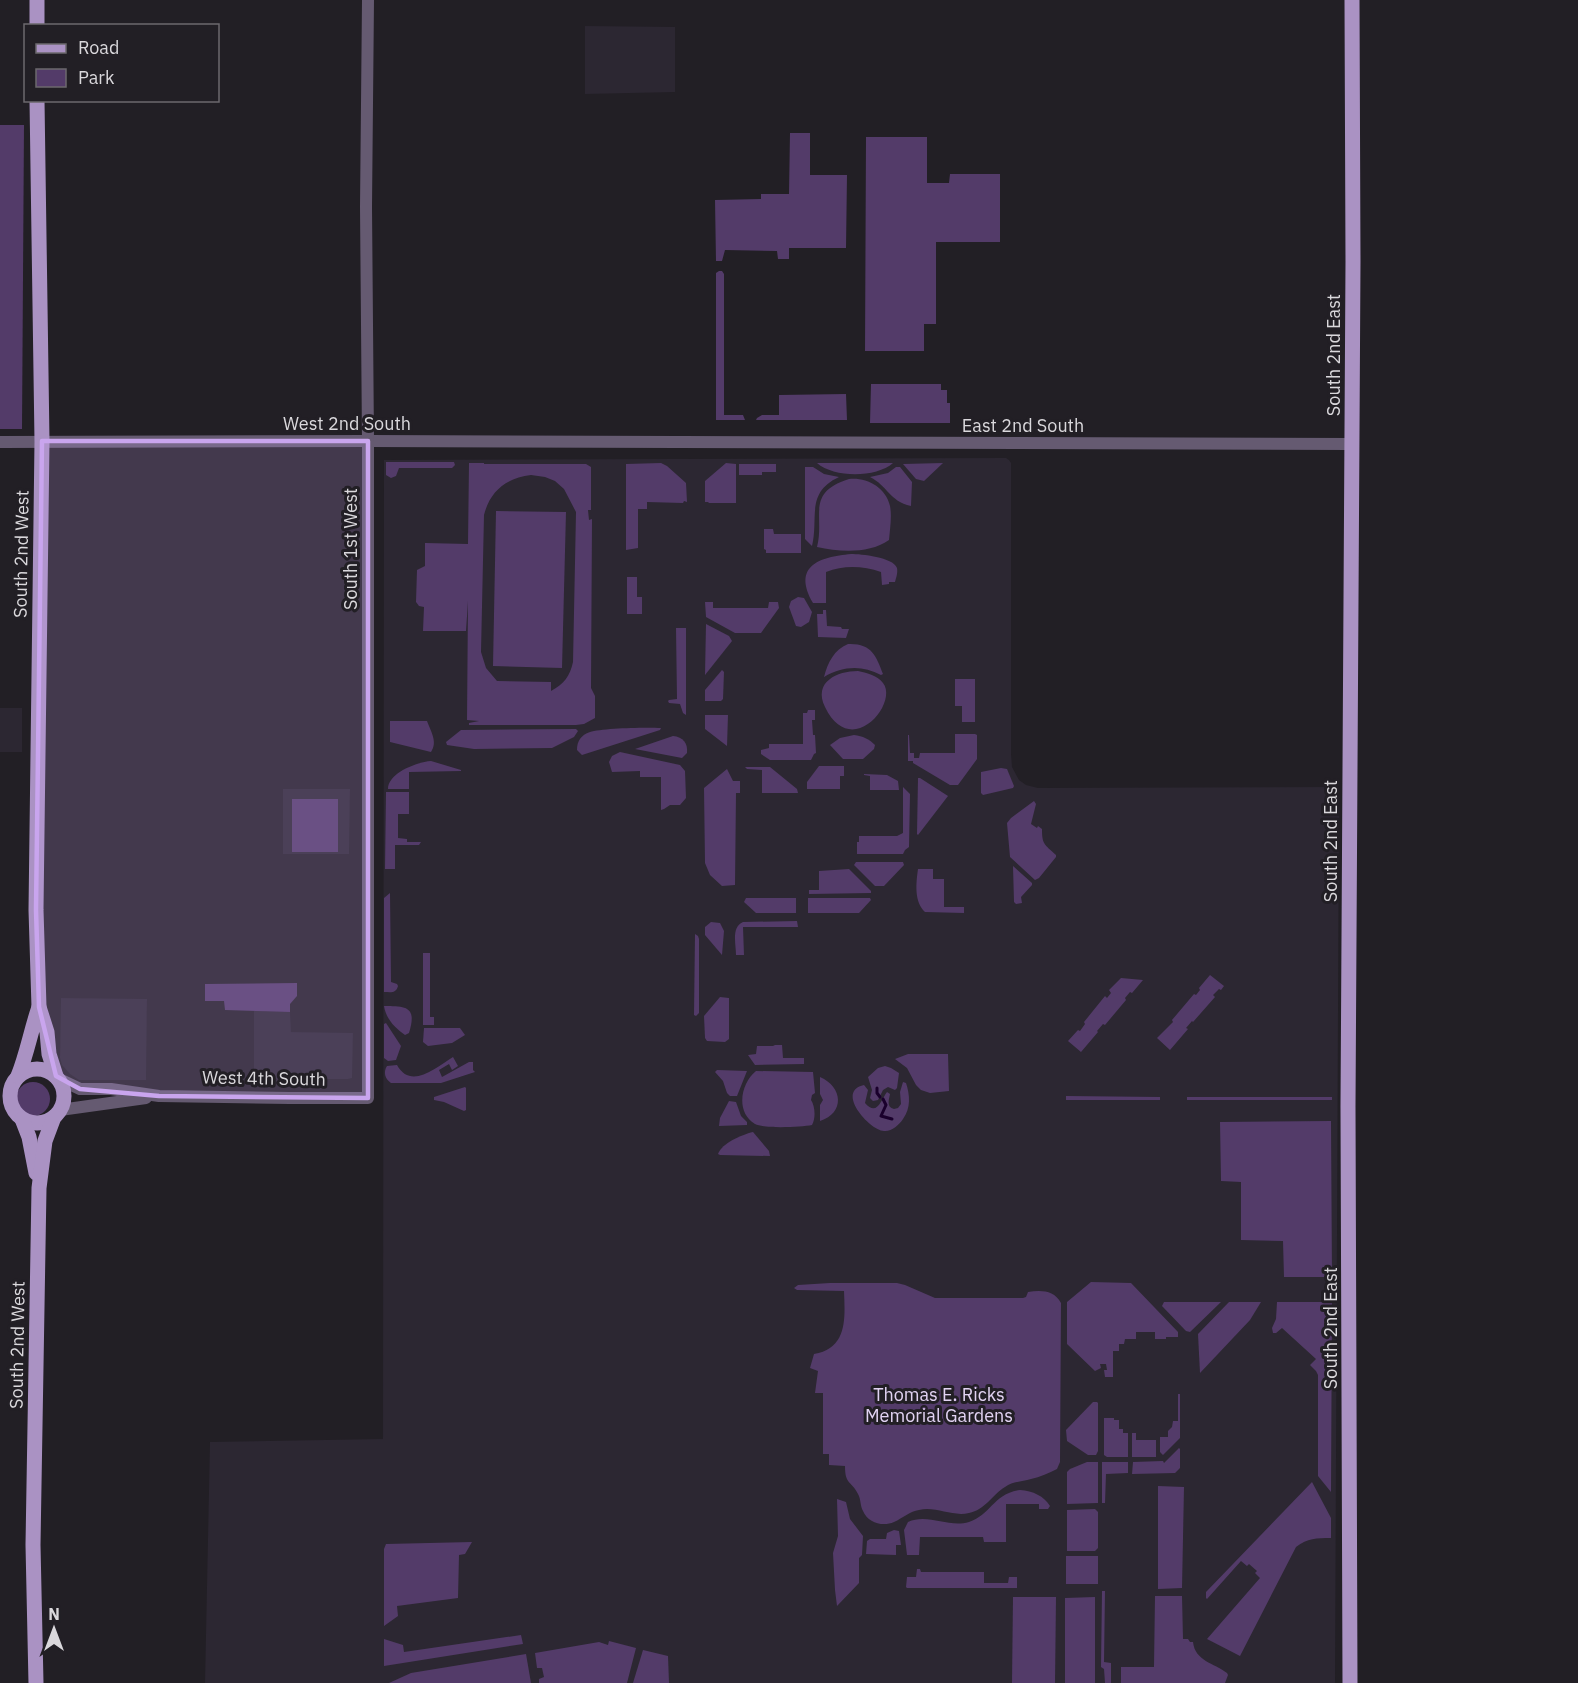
<svg xmlns="http://www.w3.org/2000/svg" width="1578" height="1683" font-family="'IBM Plex Sans',sans-serif">
<style>
.built{fill:#2c2732}
.green{fill:#533b69;fill-rule:evenodd}
.lines{fill:none;stroke-linecap:round;stroke-linejoin:round}
.stream{stroke:#1a002c;stroke-width:3}
.minor{stroke:#655a71;stroke-width:12}
.major{stroke:#aa92c3;stroke-width:15}
.marked{fill:#c9a5ee;fill-opacity:0.2;stroke:#c9a5ee;stroke-width:4.5;stroke-linejoin:round}
.labels{text-anchor:middle;dominant-baseline:central;stroke-width:6;stroke-linejoin:round;paint-order:stroke}
.street-label{font-size:18px;fill:#dad8dc;stroke:#221f25}
.park-label{font-size:18px;fill:#e2d3f3;stroke:#221f25}
</style>
<rect width="100%" height="100%" fill="#221f25"/>
<g class="built">
<polygon points="585,26 675,27 675,92 585,94"/>
<polygon points="1006,458 1009,460 1011,463 1011,754 1012,767 1019,780 1026,785 1038,788 1336,787 1339,791 1335,1683 205,1683 210,1442 383,1439 384,460"/>
<rect x="0" y="708" width="22" height="44"/>
<polygon points="283,789 350,789 349,854 283,854"/>
<polygon points="61,998 147,999 146,1080 79,1080 70,1074 62,1065 60,1058"/>
<polygon points="254,1011 290,1012 291,1032 353,1033 352,1078 348,1079 254,1079"/>
</g>
<g class="green">
<polygon points="0,125 24,125 22,429 0,429"/>
<polygon points="790,133 810,133 810,175 847,175 846,248 789,248 789,259 778,259 777,251 725,250 722,261 716,261 715,200 761,199 761,194 789,194"/>
<polygon points="866,137 927,137 927,183 949,183 950,174 1000,174 1000,242 936,242 936,324 924,324 924,351 865,351"/>
<polygon points="719,271 722,271 724,274 724,415 743,415 745,420 716,420 716,273"/>
<polygon points="871,384 941,384 941,390 947,390 947,403 950,403 950,423 870,423"/>
<polygon points="846,394 847,420 756,420 757,418 762,415 779,415 779,395"/>
<polygon points="386,462 454,462 455,465 452,468 399,468 396,476 391,478 386,475"/>
<path d="M 469,463 L 484,463 L 484,464 L 586,464 L 591,467 L 591,510 L 588,510 L 589,520 L 592,519 L 591,688 L 595,696 L 595,718 L 584,724 L 576,725 L 469,725 L 469,723 L 479,721 L 467,720 L 468,601 L 466,631 L 423,631 L 424,607 L 419,606 L 416,602 L 417,570 L 425,566 L 425,543 L 468,544 ZM 531,475 L 545,477 L 555,481 L 564,489 L 576,512 L 573,662 C 570,676 564,684 551,691 L 551,682 L 497,681 L 486,668 L 481,652 L 484,515 C 490,491 506,478 531,475 Z"/>
<polygon points="661,463 667,466 686,483 687,502 684,501 683,503 647,502 647,509 638,509 638,548 626,550 626,464"/>
<polygon points="726,463 736,464 736,503 709,503 708,502 705,502 705,481"/>
<path d="M 817,463 L 893,463 C 876,478 834,478 817,463 Z"/>
<polygon points="943,463 924,481 916,479 903,464"/>
<polygon points="739,464 776,464 776,472 762,472 762,475 739,475"/>
<path d="M 805,467 L 813,467 L 824,474 L 839,477 C 805,493 819,518 812,546 L 805,539 Z"/>
<path d="M 896,467 L 900,467 L 912,482 L 911,506 C 889,501 888,486 870,477 L 888,473 Z"/>
<path d="M 849,479 C 866,477 886,487 890,506 C 892,516 890,529 889,540 C 869,554 840,552 817,547 C 825,516 805,493 849,479 Z"/>
<polygon points="496,511 566,512 562,668 493,666"/>
<polygon points="764,529 773,529 774,534 801,534 801,553 766,553 766,550 764,549"/>
<path d="M 851,554 C 861,554 893,557 897,568 C 898,573 896,578 895,582 L 889,582 L 889,584 L 882,585 L 881,572 C 863,566 844,565 826,572 L 826,603 L 813,603 C 792,566 819,557 851,554 Z"/>
<polygon points="627,577 637,577 637,597 642,597 642,614 627,614"/>
<polygon points="798,597 804,598 812,612 809,622 801,627 796,626 789,607 791,601"/>
<polygon points="705,602 713,602 713,608 768,608 769,602 778,602 779,608 761,633 735,633 706,617"/>
<polygon points="823,610 826,610 827,626 841,627 842,629 849,629 846,638 818,637 817,614 823,614"/>
<polygon points="706,624 729,636 732,641 705,675"/>
<polygon points="676,628 686,628 686,715 683,713 680,704 669,703 668,701 669,700 677,699"/>
<path d="M 848,644 C 871,643 876,655 883,674 L 881,675 C 862,665 843,666 824,677 C 828,662 834,650 848,644 Z"/>
<polygon points="722,670 724,672 723,699 721,701 705,701 705,690"/>
<path d="M 858,671 C 866,673 877,675 883,683 C 899,703 851,761 825,707 C 813,682 837,671 858,671 Z"/>
<polygon points="955,679 975,679 975,722 962,722 962,706 955,706"/>
<polygon points="808,710 815,710 815,720 812,720 813,735 815,735 816,753 814,754 811,760 770,760 761,754 761,750 769,748 769,744 803,744 803,713 807,713"/>
<polygon points="705,715 728,715 727,746 705,729"/>
<path d="M 390,721 L 427,721 C 431,732 438,742 431,752 L 390,742 Z"/>
<path d="M 661,728 L 660,730 L 582,755 L 577,750 C 577,741 581,735 590,732 C 601,728 647,727 661,728 Z"/>
<polygon points="576,729 578,731 574,737 552,748 474,749 447,745 446,742 461,730"/>
<polygon points="955,734 975,734 977,735 977,759 958,785 950,785 913,763 913,761 908,761 908,735 909,735 910,753 914,753 914,758 919,758 920,753 955,753"/>
<path d="M 854,735 C 863,736 869,739 875,745 L 874,749 L 863,759 L 843,759 L 830,745 L 840,738 Z"/>
<path d="M 673,736 C 683,737 688,743 687,753 L 682,758 L 635,749 Z"/>
<polygon points="620,752 680,765 685,771 686,798 680,805 670,805 664,809 661,810 661,777 640,777 640,771 612,772 609,762 612,756"/>
<path d="M 431,761 L 461,770 L 461,771 L 409,772 L 409,789 L 388,789 C 388,773 417,762 431,761 Z"/>
<polygon points="819,766 844,766 844,776 840,776 840,789 807,789 807,782"/>
<polygon points="745,767 770,767 797,789 798,793 762,793 762,770 747,769"/>
<polygon points="1001,768 1007,769 1014,786 1013,788 983,795 981,793 981,772"/>
<polygon points="727,769 733,781 740,781 740,793 736,793 735,885 722,886 710,875 705,863 704,788"/>
<polygon points="864,774 887,775 898,781 899,790 870,790 870,776 864,775"/>
<polygon points="918,778 920,778 948,796 918,835 917,834"/>
<polygon points="903,787 910,794 909,847 905,850 903,854 857,854 857,842 859,842 859,836 897,836 903,833"/>
<polygon points="386,792 409,792 409,814 398,814 398,838 407,839 407,842 421,842 419,845 395,845 395,869 385,869"/>
<rect x="292" y="799" width="46" height="53"/>
<path d="M 1034,801 L 1036,804 L 1031,824 L 1037,828 L 1038,826 L 1042,829 C 1042,844 1044,844 1056,855 L 1056,857 L 1039,878 L 1035,880 L 1010,857 L 1007,823 L 1011,818 Z"/>
<polygon points="856,862 903,862 904,865 884,886 875,886 854,865"/>
<polygon points="1013,866 1032,883 1032,885 1021,897 1022,903 1016,904 1014,902"/>
<polygon points="849,869 871,891 871,893 809,894 809,890 819,890 819,871"/>
<path d="M 918,869 L 933,869 L 933,879 L 944,879 L 944,907 L 964,907 L 964,913 L 925,912 C 914,902 916,883 918,869 Z"/>
<path d="M 390,893 L 391,982 L 397,984 L 398,986 C 396,994 390,992 384,992 L 384,898 Z"/>
<polygon points="746,898 796,898 796,913 756,913 744,902"/>
<polygon points="808,898 870,898 871,900 859,913 808,913"/>
<path d="M 797,921 L 798,927 L 743,927 L 744,955 L 736,955 C 736,944 731,927 743,922 Z"/>
<polygon points="711,922 720,923 724,931 722,955 705,935 705,927"/>
<polygon points="695,934 698,936 699,939 699,1013 696,1016 694,1015"/>
<polygon points="423,953 430,953 430,1017 434,1017 434,1025 423,1025"/>
<polygon points="1210,975 1224,986 1221,990 1219,989 1213,995 1215,997 1193,1022 1192,1021 1186,1028 1188,1029 1170,1050 1157,1038 1173,1022 1172,1020 1194,994 1196,995 1200,990 1199,988"/>
<polygon points="1121,978 1143,980 1132,993 1130,992 1125,998 1126,1000 1105,1025 1103,1024 1097,1031 1098,1032 1081,1052 1068,1041 1078,1030 1080,1031 1085,1024 1084,1022 1105,996 1107,998 1111,993 1109,990"/>
<polygon points="297,983 297,996 290,1004 290,1012 225,1010 224,1001 205,1001 205,984"/>
<polygon points="720,997 729,998 729,1039 725,1042 707,1041 705,1038 704,1016"/>
<path d="M 384,1006 C 407,1006 417,1007 409,1033 L 405,1035 C 395,1028 386,1019 384,1006 Z"/>
<polygon points="386,1023 401,1046 396,1060 388,1061 384,1058 384,1024"/>
<polygon points="424,1028 460,1028 465,1035 452,1043 428,1046 423,1042"/>
<polygon points="775,1045 782,1045 783,1058 804,1058 804,1064 755,1065 748,1055 756,1054 757,1046 773,1046"/>
<polygon points="908,1054 948,1054 949,1091 930,1093 921,1090 916,1085 907,1068 895,1059"/>
<path d="M 453,1057 L 458,1066 L 452,1070 L 449,1064 L 439,1070 L 442,1077 L 469,1062 L 473,1062 L 473,1070 L 475,1072 L 441,1083 L 391,1083 C 385,1079 383,1072 387,1066 L 397,1065 C 411,1090 435,1068 453,1057 Z"/>
<polygon points="885,1066 891,1068 899,1073 897,1088 895,1090 888,1087 883,1090 878,1100 873,1101 870,1098 872,1090 868,1077 878,1068"/>
<polygon points="717,1070 747,1071 737,1096 730,1096 727,1093 723,1081 715,1072"/>
<path d="M 756,1071 L 813,1072 L 815,1093 L 812,1095 L 811,1100 C 815,1106 816,1118 812,1125 C 801,1127 765,1129 755,1124 C 735,1112 741,1083 756,1071 Z"/>
<path d="M 820,1077 C 843,1087 845,1113 820,1121 L 820,1105 L 823,1100 L 820,1094 Z"/>
<path d="M 903,1082 L 906,1083 C 910,1095 911,1108 903,1119 C 899,1125 891,1132 884,1131 C 869,1130 835,1091 864,1085 L 868,1090 L 865,1103 C 877,1117 881,1100 887,1092 L 890,1094 C 889,1100 886,1107 894,1109 L 898,1108 L 901,1104 L 900,1092 Z"/>
<circle cx="33" cy="1099" r="17"/>
<polygon points="465,1087 466,1088 466,1110 464,1111 444,1102 434,1100 434,1097"/>
<polygon points="1066,1096 1160,1097 1160,1100 1066,1100"/>
<rect x="1187" y="1097" width="145" height="3"/>
<polygon points="729,1101 736,1102 741,1116 747,1122 747,1125 719,1126 720,1118"/>
<polygon points="1331,1121 1332,1277 1284,1277 1283,1241 1241,1240 1241,1182 1221,1181 1220,1122"/>
<path d="M 753,1132 L 769,1151 L 770,1156 L 720,1155 L 718,1154 C 722,1143 741,1135 753,1132 Z"/>
<polygon points="1091,1282 1131,1283 1178,1332 1178,1337 1166,1337 1166,1339 1155,1339 1155,1332 1136,1332 1136,1339 1125,1339 1124,1344 1119,1344 1119,1351 1113,1351 1113,1377 1105,1377 1104,1370 1107,1370 1106,1364 1100,1364 1101,1368 1095,1371 1067,1344 1067,1302"/>
<path d="M 830,1283 L 897,1283 L 905,1285 L 935,1298 L 1023,1298 L 1026,1297 L 1028,1292 C 1041,1290 1054,1290 1061,1303 L 1060,1462 L 1057,1469 C 1049,1473 1040,1477 1031,1479 C 1022,1482 1013,1481 1005,1487 C 992,1495 985,1510 969,1513 C 952,1517 936,1506 919,1510 C 910,1511 903,1518 894,1522 C 883,1527 868,1523 863,1511 C 860,1506 861,1499 858,1494 C 851,1480 845,1485 845,1466 L 829,1465 L 829,1454 L 823,1454 L 823,1393 L 815,1393 L 818,1371 L 810,1368 L 814,1354 C 848,1348 845,1318 844,1291 L 797,1290 L 794,1288 L 798,1285 Z"/>
<polygon points="1164,1302 1221,1302 1190,1332 1186,1331 1162,1306"/>
<polygon points="1229,1302 1261,1302 1250,1320 1200,1373 1198,1334"/>
<polygon points="1277,1302 1332,1302 1331,1492 1318,1476 1318,1375 1316,1371 1310,1365 1316,1359 1282,1328 1276,1333 1273,1333 1272,1328 1276,1319"/>
<polygon points="1178,1394 1180,1394 1180,1438 1163,1455 1160,1452 1160,1437 1168,1437 1168,1431 1172,1427 1173,1421 1178,1421"/>
<polygon points="1093,1402 1097,1402 1098,1403 1098,1451 1096,1455 1088,1455 1067,1441 1066,1430"/>
<polygon points="1104,1418 1114,1418 1114,1420 1119,1420 1119,1429 1123,1429 1123,1433 1128,1433 1128,1457 1107,1457 1104,1455"/>
<polygon points="1132,1433 1136,1433 1136,1440 1156,1440 1156,1457 1132,1457"/>
<polygon points="1179,1448 1180,1449 1180,1468 1175,1473 1132,1474 1133,1462 1163,1461 1164,1463"/>
<polygon points="1087,1462 1098,1462 1098,1503 1067,1504 1067,1472 1070,1469"/>
<polygon points="1102,1462 1128,1462 1128,1473 1106,1474 1105,1503 1102,1503"/>
<path d="M 1312,1482 L 1331,1518 L 1331,1538 C 1316,1538 1308,1538 1296,1547 L 1240,1656 L 1207,1639 L 1260,1578 L 1255,1573 L 1257,1571 L 1249,1564 L 1247,1566 L 1241,1561 L 1207,1599 L 1206,1598 L 1206,1592 Z"/>
<polygon points="1158,1486 1184,1487 1182,1588 1158,1589"/>
<path d="M 1020,1490 C 1033,1491 1044,1496 1050,1506 L 1048,1509 L 1039,1509 L 1039,1504 L 1006,1504 L 1006,1542 L 984,1542 L 983,1537 L 920,1537 L 919,1555 L 907,1555 L 904,1530 L 908,1522 C 928,1513 948,1528 969,1522 C 991,1515 993,1494 1020,1490 Z"/>
<polygon points="837,1499 846,1502 850,1519 863,1536 862,1555 859,1558 859,1583 837,1606 835,1590 833,1553 838,1536"/>
<polygon points="1095,1509 1098,1512 1098,1548 1095,1551 1067,1551 1067,1510"/>
<polygon points="894,1530 899,1531 901,1545 896,1545 896,1555 866,1554 867,1541 870,1539 886,1539 887,1533"/>
<polygon points="472,1542 465,1554 459,1555 458,1598 397,1606 398,1616 384,1626 384,1549 386,1544"/>
<rect x="1066" y="1556" width="32" height="28"/>
<polygon points="917,1569 920,1569 921,1572 984,1572 984,1583 1008,1583 1009,1577 1017,1577 1017,1588 907,1588 906,1587 907,1577 916,1577"/>
<polygon points="1102,1591 1105,1591 1104,1662 1111,1663 1111,1683 1105,1683 1104,1669 1101,1667"/>
<path d="M 1155,1596 L 1182,1596 L 1183,1639 L 1188,1639 L 1190,1642 L 1193,1642 C 1195,1661 1214,1663 1227,1673 L 1228,1675 L 1225,1683 L 1121,1683 L 1121,1667 L 1154,1667 Z"/>
<polygon points="1013,1597 1056,1597 1055,1683 1012,1683"/>
<polygon points="1095,1597 1095,1683 1065,1683 1065,1598"/>
<polygon points="521,1635 523,1644 384,1666 384,1639 403,1645 404,1652"/>
<polygon points="609,1641 636,1648 627,1683 539,1683 539,1679 544,1677 542,1668 537,1668 535,1653 599,1642 608,1645"/>
<polygon points="643,1650 668,1656 669,1683 633,1683"/>
<polygon points="526,1654 531,1683 389,1683 411,1673"/>
</g>
<g class="lines">
<g class="stream">
<polyline points="877,1088 877,1093 880,1097"/>
<polyline points="883,1099 886,1105 881,1116 892,1119"/>
</g>
<g class="minor">
<polyline points="0,442 368,441 1352,444"/>
<polyline points="59,1079 80,1089 111,1089 159,1096 290,1098 368,1098 368,441 366,207 368,0"/>
<polyline points="60,1110 146,1098"/>
</g>
<g class="major">
<polyline points="37,26 37,0"/>
<polyline points="37,100 42,441 36,910 39,1007 47,1032 49,1054 56,1076"/>
<circle cx="37" cy="1096" r="27"/>
<path d="M 18,1076 C 27,1054 31,1030 39,1007"/>
<polyline points="22,1119 29,1137 36,1173"/>
<polyline points="36,1683 33,1545 39,1188 45,1141 54,1117"/>
<polyline points="1350,1683 1348,1107 1353,261 1352,0"/>
</g>
</g>
<path class="marked" d="M 42,441 L 368,441 L 368,1098 L 159,1096 L 80,1089 L 56,1076 L 39,1007 L 36,910 Z"/>
<g class="labels">
<g class="street-label">
<text transform="translate(1333 355) rotate(-90)">South 2nd East</text>
<text x="347" y="423">West 2nd South</text>
<text x="1023" y="425">East 2nd South</text>
<text transform="translate(350 549) rotate(-90)">South 1st West</text>
<text transform="translate(21 554) rotate(-89)">South 2nd West</text>
<text transform="translate(1330 841) rotate(-90)">South 2nd East</text>
<text transform="translate(264 1078) rotate(1)">West 4th South</text>
<text transform="translate(1330 1328) rotate(-90)">South 2nd East</text>
<text transform="translate(17 1345) rotate(-89)">South 2nd West</text>
</g>
<g class="park-label">
<text x="939" y="1394">Thomas E. Ricks<tspan x="939" dy="21">Memorial Gardens</tspan></text>
</g>
</g>
<rect x="24" y="24" width="195" height="78" fill="#221f25" stroke="#6c696e" stroke-width="1.5"/>
<rect x="36" y="44" width="30" height="9" fill="#aa92c3" stroke="#6c696e" stroke-width="1.5"/>
<text x="78" y="54" font-size="18" fill="#dad8dc">Road</text>
<rect x="36" y="69" width="30" height="18" fill="#533b69" stroke="#6c696e" stroke-width="1.5"/>
<text x="78" y="84" font-size="18" fill="#dad8dc">Park</text>
<g transform="translate(54 1629)" stroke="#221f25" stroke-width="4.5" paint-order="stroke">
<path d="M0-4.5L10 22L0 15L-10 22Z" fill="#dad8dc"/>
<text y="-9" font-size="16" font-weight="bold" text-anchor="middle" fill="#dad8dc">N</text>
</g>
</svg>
